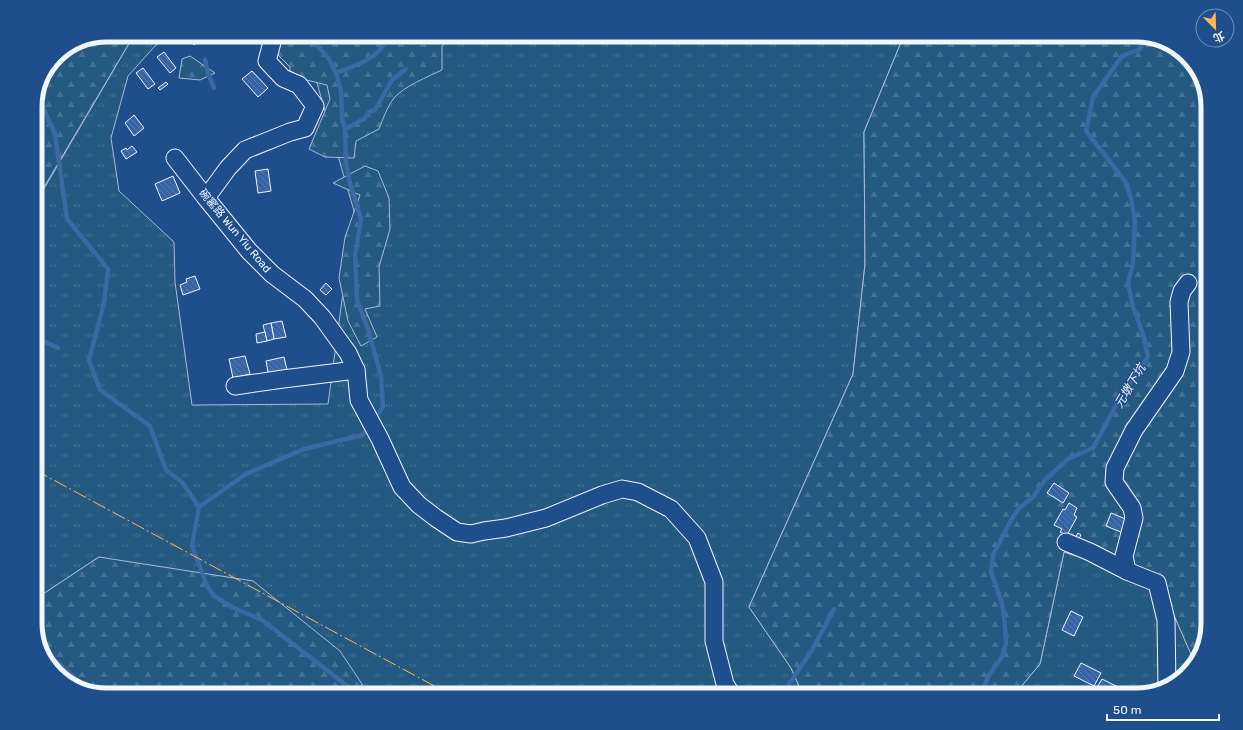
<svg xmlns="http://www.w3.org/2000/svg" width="1243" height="730" font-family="Rubik,'Noto Sans TC',sans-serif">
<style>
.grass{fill:url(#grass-tufts);stroke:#a8bbd7}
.forest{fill:url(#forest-firs);stroke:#a8bbd7}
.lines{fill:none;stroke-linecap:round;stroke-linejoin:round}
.stream{stroke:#3b69a3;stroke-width:4.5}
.building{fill:url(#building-back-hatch);stroke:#f2f6ff}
.minor-casing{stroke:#f2f6ff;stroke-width:19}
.minor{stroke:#1f4e8c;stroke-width:17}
.power{stroke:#ffb74d;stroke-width:1;stroke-dasharray:14 3 2 3;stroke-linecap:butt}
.labels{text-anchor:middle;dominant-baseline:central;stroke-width:3;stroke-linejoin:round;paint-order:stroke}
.street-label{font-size:11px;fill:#f2f6ff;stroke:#1f4e8c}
.water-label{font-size:12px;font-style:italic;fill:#f2f6ff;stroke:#1f4e8c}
.rim{fill:none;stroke:#f2f6ff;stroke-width:5}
</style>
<defs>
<pattern id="grass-tufts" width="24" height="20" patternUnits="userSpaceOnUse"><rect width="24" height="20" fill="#245a82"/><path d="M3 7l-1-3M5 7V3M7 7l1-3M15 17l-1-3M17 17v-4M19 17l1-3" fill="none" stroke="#447295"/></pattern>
<pattern id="forest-firs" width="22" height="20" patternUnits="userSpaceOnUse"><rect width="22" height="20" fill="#245a82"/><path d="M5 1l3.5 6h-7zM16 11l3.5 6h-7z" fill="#447295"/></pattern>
<pattern id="building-back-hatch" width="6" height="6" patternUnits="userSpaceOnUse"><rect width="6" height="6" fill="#3563a3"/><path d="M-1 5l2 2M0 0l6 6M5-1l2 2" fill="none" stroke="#537ab1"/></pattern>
</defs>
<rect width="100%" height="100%" fill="#1f4e8c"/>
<g class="grass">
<polygon points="134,35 168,35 155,46 128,76 111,138 119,191 174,242 175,282 192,405 328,404 354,211 303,35 904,35 864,132 865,264 853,374 749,607 791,668 803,695 356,695 362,684 99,557 40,596 35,591 35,199 38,199"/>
<polygon points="1064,552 1159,581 1195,663 1172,685 1137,695 1014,695 1040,664"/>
</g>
<g class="forest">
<polygon points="107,35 134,35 37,199 35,199 35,102 56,56 79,40"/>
<path d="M 284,35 L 456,35 L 442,46 L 442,70 C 429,76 403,87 394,98 C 387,107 383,119 379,129 L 356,141 L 354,158 L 325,157 L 309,149 L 330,99 L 327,85 L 290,76 L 290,67 L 275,52 Z"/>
<polygon points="904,35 1136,35 1172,44 1196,67 1208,102 1208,624 1199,659 1194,664 1194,661 1159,581 1064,552 1040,664 1014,695 803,695 791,668 749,607 853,374 865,264 864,132"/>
<polygon points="190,56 215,73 200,80 179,78 182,59"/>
<polygon points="365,166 378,171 389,198 390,229 379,267 380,306 365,309 377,337 361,346 348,321 339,278 345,237 360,195 333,183"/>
<polygon points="99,557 253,581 340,651 362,684 356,695 107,695 71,686 47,663 35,628 35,591 40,596"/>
</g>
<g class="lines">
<g class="stream">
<polyline points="304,35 317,45 329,59 336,73 341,90 342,118 345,129 346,163 350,183 361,219 355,256 357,300 368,329 381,376 383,407 374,419"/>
<polyline points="205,60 208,73 214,88"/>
<path d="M 336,73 C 351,67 375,60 383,45 C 384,42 384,38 384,35"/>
<polyline points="38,96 55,134 67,219 108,269 104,303 89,360 100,390 150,426 166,470 182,482 199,507"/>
<polyline points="345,129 364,119 369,112 375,110 392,80 406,69"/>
<polyline points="35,337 58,348"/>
<polyline points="1205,633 1205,620 1208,605"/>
<polyline points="42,649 89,690"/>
<polyline points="359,695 262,620 232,607 214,596 207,586 192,546 199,507 246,474 304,449 363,435 369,426"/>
<polyline points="778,695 785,690 812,650 834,609"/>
<polyline points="980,695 989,675 1002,657 1006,643 1004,614 1001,600 991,572 993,555 1011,520 1019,508 1033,497 1045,480 1068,459 1093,448 1119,400 1148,357 1143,334 1133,307 1128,283 1133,263 1135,222 1131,198 1125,181 1086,131 1093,97 1122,56 1140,49 1144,37"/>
</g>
</g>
<g class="building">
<polygon points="186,35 206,35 194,45"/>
<polygon points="164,52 176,68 170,73 157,57"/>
<polygon points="143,68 155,84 148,89 136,73"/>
<polygon points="252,71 268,88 258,97 242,79"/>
<polygon points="166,82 168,84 160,90 158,88"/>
<polygon points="134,115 144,128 134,136 125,123"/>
<polygon points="132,146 137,152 126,159 121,151 126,148 127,150"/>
<polygon points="268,169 271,191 258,193 255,171"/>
<polygon points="173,176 180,193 162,201 155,184"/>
<polygon points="195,276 200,289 183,295 180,285 187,282 186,279"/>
<polygon points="326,283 332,289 326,295 320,290"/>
<polygon points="282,321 286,337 274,339 271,323"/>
<polygon points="271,323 274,339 267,341 263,325"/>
<polygon points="265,332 267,341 257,343 256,334"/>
<polygon points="245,356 250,374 233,378 229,359"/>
<polygon points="284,357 288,374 269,378 266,361"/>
<polygon points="1054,483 1069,493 1063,503 1047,493"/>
<polygon points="1069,503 1077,508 1074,515 1077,517 1067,535 1060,532 1062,529 1054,525 1063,509 1065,510"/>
<polygon points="1111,513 1128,520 1123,533 1106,526"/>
<polygon points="1078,533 1081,535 1077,542 1074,540"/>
<polygon points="1071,611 1083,617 1074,636 1062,630"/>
<polygon points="1081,663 1101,673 1094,686 1074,676"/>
<polygon points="1102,679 1120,688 1116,695 1107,695 1096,689"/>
</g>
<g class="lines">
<defs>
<g id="minor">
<polyline points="175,158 206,198 249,251 272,274 305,299 322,317 348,353 356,370 359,400 380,439 402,487 419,505 436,518 457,532 471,534 484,531 506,528 546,518 602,495 622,489 638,492 671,509 697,538 714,582 714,641 725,684 732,695"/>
<polyline points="206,198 228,168 245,150 290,132 305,128 315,106 299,85 283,78 267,61 274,35"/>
<polyline points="235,386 283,379 356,370"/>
<polyline points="1066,542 1090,552 1127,571"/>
<polyline points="1167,687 1166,620 1157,583 1127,571 1124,556 1134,518 1132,508 1114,482 1115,468 1134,430 1175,371 1181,352 1179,302 1182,291 1188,283"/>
</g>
</defs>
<use href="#minor" class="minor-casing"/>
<use href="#minor" class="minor"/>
<polyline class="power" points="35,470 451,695"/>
</g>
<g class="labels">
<g class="street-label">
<text transform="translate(235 231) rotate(50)">碗窰路 Wun Yiu Road</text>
</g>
<g class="water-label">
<text transform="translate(1130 386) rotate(-59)">元墩下坑</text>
</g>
</g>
<path d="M0 0H1243V730H0ZM107 42H1136A65 65 0 0 1 1201 107V623A65 65 0 0 1 1136 688H107A65 65 0 0 1 42 623V107A65 65 0 0 1 107 42Z" fill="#1f4e8c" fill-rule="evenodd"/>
<path class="rim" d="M107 42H1136A65 65 0 0 1 1201 107V623A65 65 0 0 1 1136 688H107A65 65 0 0 1 42 623V107A65 65 0 0 1 107 42Z"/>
<g transform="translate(1215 28) rotate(157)"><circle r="19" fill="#1f4e8c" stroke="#7391ba"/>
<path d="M0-3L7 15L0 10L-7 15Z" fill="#ffb74d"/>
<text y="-6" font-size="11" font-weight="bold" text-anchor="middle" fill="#f2f6ff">北</text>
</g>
<path d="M1107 714v6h112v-6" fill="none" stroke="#f2f6ff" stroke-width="2"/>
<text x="1113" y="714" font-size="12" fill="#f2f6ff" stroke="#1f4e8c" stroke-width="3" paint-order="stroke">50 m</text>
</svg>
